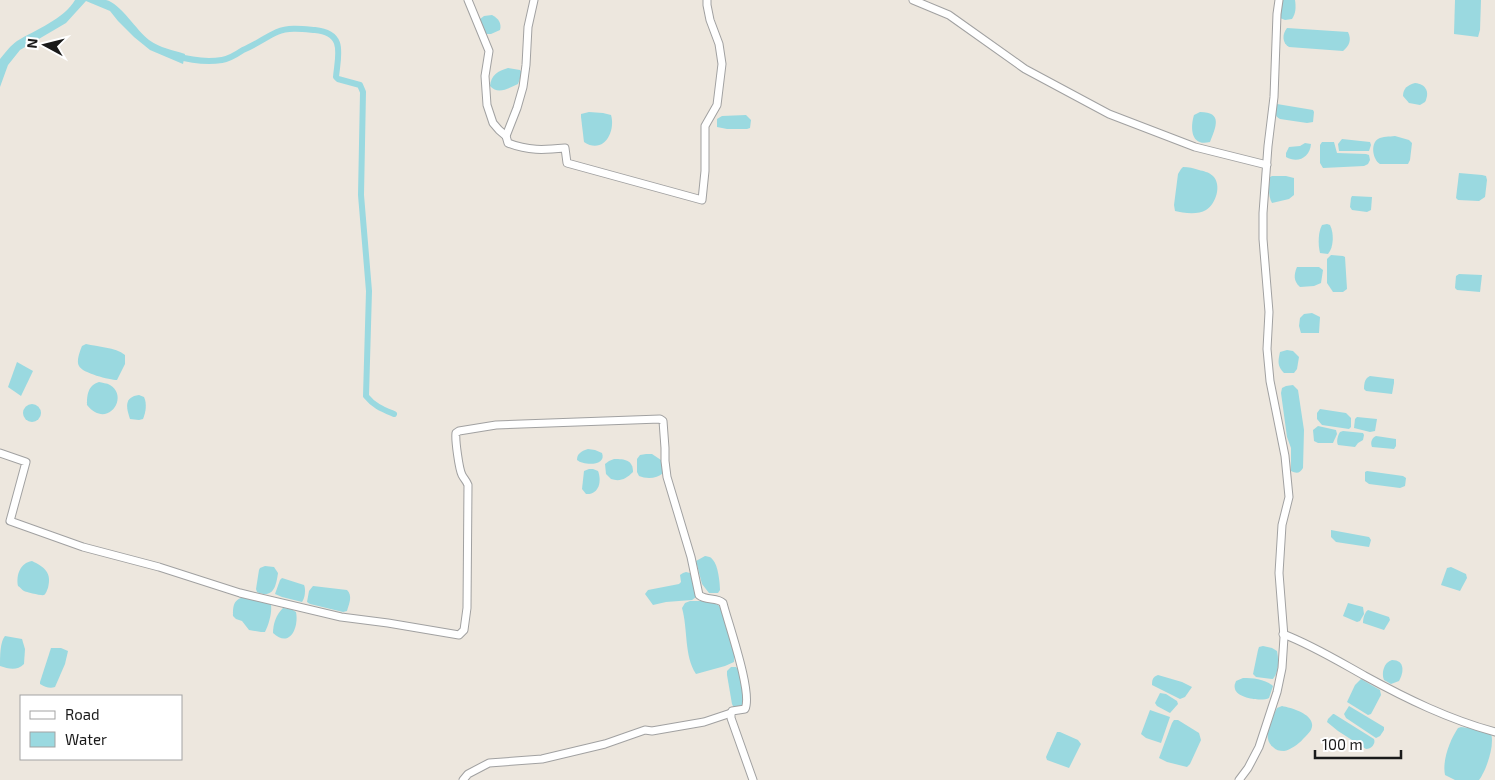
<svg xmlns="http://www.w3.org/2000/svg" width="1495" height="780" font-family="'Exo 2',sans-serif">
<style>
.water{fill:#9ad9e0}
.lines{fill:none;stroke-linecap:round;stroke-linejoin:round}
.canal{stroke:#9ad9e0;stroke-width:6}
.minor-casing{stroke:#a1a1a1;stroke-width:9}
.minor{stroke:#fff;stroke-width:7}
</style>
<rect width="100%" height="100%" fill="#ede7de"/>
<g class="water">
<path d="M 75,0 C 85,0 97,0 106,0 C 120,3 137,31 149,40 C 160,48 173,50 185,54 L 183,64 L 150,50 L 134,37 L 118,21 L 110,11 L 86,1 L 66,23 L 20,50 L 8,65 L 0,87 L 0,59 C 5,53 11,45 17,41 C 35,30 64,19 75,0 Z"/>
<path d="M 1280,0 L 1295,0 C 1296,7 1296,13 1292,19 L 1285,20 L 1280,18 L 1279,9 Z"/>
<polygon points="1455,0 1481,0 1480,30 1478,37 1454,34"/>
<path d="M 492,15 C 498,18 502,23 500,30 L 491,34 L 484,34 L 480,25 L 480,19 L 484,16 Z"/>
<path d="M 1287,28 L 1348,32 C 1352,40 1349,46 1343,51 L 1289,47 C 1282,43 1282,34 1287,28 Z"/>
<path d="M 508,68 L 520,70 L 522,73 L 518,84 C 509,88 498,95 490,86 C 491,75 498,71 508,68 Z"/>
<path d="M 1415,83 C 1426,84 1430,92 1425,102 L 1420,105 L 1409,103 L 1403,96 C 1403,88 1408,85 1415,83 Z"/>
<path d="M 1277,104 L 1313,110 L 1314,112 L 1313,122 L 1307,123 L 1280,119 C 1274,116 1274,110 1277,104 Z"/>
<path d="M 589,112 L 603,113 L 611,115 C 616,132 603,155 584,142 L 581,117 L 581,114 Z"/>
<path d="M 1200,112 C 1223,112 1216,127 1210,142 C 1191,147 1190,128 1194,115 Z"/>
<polygon points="746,115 751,120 750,128 747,129 727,129 717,127 717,119 722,116"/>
<path d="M 1395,136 L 1409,140 L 1412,143 L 1410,160 L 1408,164 L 1380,164 C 1373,160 1370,144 1378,139 C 1383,136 1389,137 1395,136 Z"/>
<polygon points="1342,139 1370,142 1371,145 1369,151 1339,151 1338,144"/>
<polygon points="1322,142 1334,142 1337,153 1366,154 1369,155 1370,160 1368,164 1364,166 1323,168 1320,163 1320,145"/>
<path d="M 1305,143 L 1311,144 C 1310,157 1298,164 1286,157 L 1286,153 L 1289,147 L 1300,146 Z"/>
<path d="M 1183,167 C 1189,167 1193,168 1199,170 C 1203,171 1209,172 1213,176 C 1222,185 1216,204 1206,210 C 1198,215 1183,213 1175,211 L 1174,205 L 1178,174 L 1181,169 Z"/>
<polygon points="1459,173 1482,175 1486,176 1487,180 1485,197 1479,201 1458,200 1456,198"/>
<path d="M 1272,176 L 1286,176 L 1294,178 L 1294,195 L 1289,199 L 1272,203 C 1268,197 1269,185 1270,177 Z"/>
<polygon points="1352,196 1372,197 1371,210 1367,212 1352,210 1350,207 1351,198"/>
<path d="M 1327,224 L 1330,225 C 1334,233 1334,247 1328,254 L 1320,253 C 1318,245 1318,232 1322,225 Z"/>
<polygon points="1331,255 1343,256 1345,257 1347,289 1343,292 1333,292 1327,283 1327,259"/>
<path d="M 1297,267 L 1319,267 L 1323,270 L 1321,283 L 1314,286 L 1300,287 C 1293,281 1294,274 1297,267 Z"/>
<polygon points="1459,274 1482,275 1480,292 1457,290 1455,288 1456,276"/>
<polygon points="1312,313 1320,317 1319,333 1301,333 1299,326 1300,318 1304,314"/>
<path d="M 86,344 C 98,347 115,347 125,355 L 125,364 L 117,380 C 110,380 82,373 79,366 C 76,361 80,351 82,346 Z"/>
<path d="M 1287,350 L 1293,351 L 1299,357 L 1297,369 L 1294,373 L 1284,373 C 1277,366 1278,361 1280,352 Z"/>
<polygon points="17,362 33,371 21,396 8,387"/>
<path d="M 1370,376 L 1394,379 L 1394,383 L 1392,394 L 1366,391 L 1364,389 C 1364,383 1365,378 1370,376 Z"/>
<path d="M 99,382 C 102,383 107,383 110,385 C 130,397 107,430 87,405 C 87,395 88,385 99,382 Z"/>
<path d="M 1293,385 L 1298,390 L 1304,430 L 1303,468 C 1300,473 1297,474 1291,471 L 1291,448 L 1287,437 L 1281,393 L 1282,388 L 1286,386 Z"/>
<path d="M 139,395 L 144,397 C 147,403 146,412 143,419 L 139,420 L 130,419 C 126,407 124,397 139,395 Z"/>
<circle cx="32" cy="413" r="9"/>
<polygon points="1320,409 1346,413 1351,418 1351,427 1349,429 1322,425 1317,419 1317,413"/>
<polygon points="1357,417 1377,419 1375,431 1370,432 1354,428 1355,419"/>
<polygon points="1318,426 1336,430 1337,434 1333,443 1318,443 1314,441 1313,430"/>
<path d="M 1343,431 L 1363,433 L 1364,435 L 1363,440 L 1358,443 L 1355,447 L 1338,445 C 1336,441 1338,435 1340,432 Z"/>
<path d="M 1376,436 L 1396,439 L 1396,446 L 1394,449 L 1372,447 C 1370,442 1372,438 1376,436 Z"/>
<path d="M 588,449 L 595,450 L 602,453 C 607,466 584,466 577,460 C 577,453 582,451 588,449 Z"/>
<path d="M 646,454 L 652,454 L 661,460 L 663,473 C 657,479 646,479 639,476 L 637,472 L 637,459 L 640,455 Z"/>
<path d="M 614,459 C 625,459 633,460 633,472 C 626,479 620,482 611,479 L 606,474 L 605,464 L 609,461 Z"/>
<path d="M 589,469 L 593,469 L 598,471 C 602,481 599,495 586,494 L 582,489 L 584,471 Z"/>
<polygon points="1367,471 1403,476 1406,478 1405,486 1400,488 1369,484 1365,481 1365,472"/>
<polygon points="1331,530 1369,537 1371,540 1369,547 1336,542 1331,537"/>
<path d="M 705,556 C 709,557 710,556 713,560 C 718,565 720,583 720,590 L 718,593 L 709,593 L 702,584 L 696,561 Z"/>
<path d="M 32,561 C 45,567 52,573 48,588 C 47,590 46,594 44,595 C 42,596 26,592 24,591 C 22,590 20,587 18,586 C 16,575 20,563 32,561 Z"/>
<path d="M 265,566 L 274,567 L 278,573 C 276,587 273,599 257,592 L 256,589 L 259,570 L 260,568 Z"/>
<polygon points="1451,567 1466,574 1467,578 1460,591 1441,585 1447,568"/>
<polygon points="686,572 690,573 693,577 696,597 692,600 666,602 653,605 645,594 648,590 679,584 681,582 680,575 683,573"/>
<path d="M 282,578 L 304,585 C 306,589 305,598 302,602 L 282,597 L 275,594 L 280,580 Z"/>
<path d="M 313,586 L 347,590 C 353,596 349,604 347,611 L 343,612 L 310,604 L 307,602 L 309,591 Z"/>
<path d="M 248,596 L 268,602 L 271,605 C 272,613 269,624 265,632 L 261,632 L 249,630 L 242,621 L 236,619 L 233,616 C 233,603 234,599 248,596 Z"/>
<path d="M 690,601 C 698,601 711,600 718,605 C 723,608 734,647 734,654 C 735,657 734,659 734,662 L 725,666 L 696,674 C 684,656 688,629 682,608 L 685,603 Z"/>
<polygon points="1348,603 1363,607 1364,614 1360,621 1357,622 1343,616"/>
<path d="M 283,608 L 291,609 L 296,612 C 299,627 290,649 273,633 C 273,624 276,615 283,608 Z"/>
<path d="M 1368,610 L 1389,617 L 1390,620 L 1384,630 L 1363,623 C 1363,619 1364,613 1368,610 Z"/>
<path d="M 5,636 L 22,639 L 25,649 L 24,664 C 17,671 9,669 0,666 C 0,656 0,642 5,636 Z"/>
<path d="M 1263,646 L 1272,648 L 1277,651 C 1279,661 1279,671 1273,679 L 1256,677 L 1253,674 L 1258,650 L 1259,647 Z"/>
<path d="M 51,648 L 61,648 L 68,651 L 65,664 L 55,687 C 50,689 45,687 40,684 L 40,682 Z"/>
<path d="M 1392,660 C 1405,660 1404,672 1399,681 L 1391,684 L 1384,680 C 1381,673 1384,662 1392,660 Z"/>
<path d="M 731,667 L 736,667 C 745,677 744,694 743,707 L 734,708 L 732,704 L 727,675 L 727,671 Z"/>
<path d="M 1158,675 L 1182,682 L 1192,687 L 1185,697 L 1180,699 L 1152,685 C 1152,679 1153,677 1158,675 Z"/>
<path d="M 1243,678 C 1253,678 1265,679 1273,686 L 1269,698 C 1262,702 1237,698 1235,689 C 1234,685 1235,684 1236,681 Z"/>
<polygon points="1361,679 1380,690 1381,695 1371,714 1368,715 1347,702 1355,685"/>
<polygon points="1160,693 1166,694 1177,701 1178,704 1170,713 1157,706 1155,703"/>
<path d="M 1282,706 C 1292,708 1318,715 1311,730 C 1309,733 1306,736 1303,739 C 1299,744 1290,750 1284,751 C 1279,751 1276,750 1273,747 C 1261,738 1272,718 1277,708 Z"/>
<polygon points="1349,706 1384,727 1384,730 1380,736 1376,738 1346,718 1344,714"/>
<polygon points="1150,710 1170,717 1161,743 1146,738 1141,734"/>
<path d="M 1333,714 L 1334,714 L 1374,739 C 1376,744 1371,749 1366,749 L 1338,731 L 1327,722 L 1328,719 Z"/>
<polygon points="1174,720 1178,720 1199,733 1201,740 1190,764 1187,767 1167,762 1159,758 1172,723"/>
<path d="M 1461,727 L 1469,728 L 1491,734 C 1495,745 1486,771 1479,780 L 1455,780 L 1445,775 C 1442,760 1450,740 1458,728 Z"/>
<polygon points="1057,732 1060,732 1078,740 1081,744 1069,768 1047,760 1046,757"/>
</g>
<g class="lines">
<path class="canal" d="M 176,56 C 190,60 208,62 222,60 C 229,59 237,54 243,50 C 255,45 266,37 277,32 C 289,27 303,29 315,30 C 346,33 338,55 336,77 L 338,79 L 360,85 L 363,92 L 361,195 L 369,291 L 366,396 C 374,406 382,409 394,414"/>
<defs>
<g id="minor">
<polyline points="468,0 489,51 485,76 487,105 493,123 499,130 506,136"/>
<path d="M 534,0 L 528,27 L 526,65 L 523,87 L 517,108 L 506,136 L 508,143 C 528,151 544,150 565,148 L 567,163 L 702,200 L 705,171 L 705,126 L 717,105 L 722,64 L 719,44 L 710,20 L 707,5 L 707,0"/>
<polyline points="913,0 949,15 1025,69 1109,114 1195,147 1267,165"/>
<path d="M 0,453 L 26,462 L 10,521 L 83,547 L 159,567 L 240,593 L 341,617 L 388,623 L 459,635 L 464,630 L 467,608 L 468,485 C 466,480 464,479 462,475 C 459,469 455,440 456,433 L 459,431 L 496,425 L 660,419 L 663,421 L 665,448 L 665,461 L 667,477 L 691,557 L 699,595 C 706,601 717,597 723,603 C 728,623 753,693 745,709 L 732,711 L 731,713 L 731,718 L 753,780"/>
<path d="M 1283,634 C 1312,645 1338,661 1365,676 C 1407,699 1448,719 1495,732"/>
<polyline points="463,780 468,774 489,763 542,759 605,744 645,730 652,731 704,722 731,713"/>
<polyline points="1239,780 1248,768 1259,747 1277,692 1282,668 1284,637 1279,573 1282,525 1289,497 1285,456 1270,381 1267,349 1269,312 1263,239 1263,213 1268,146 1274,97 1277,14 1279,0"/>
</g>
</defs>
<use href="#minor" class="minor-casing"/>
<use href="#minor" class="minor"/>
</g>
<rect x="20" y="695" width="162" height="65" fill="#ffffff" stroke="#a3a3a3"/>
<rect x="30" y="711" width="25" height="8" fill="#ffffff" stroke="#a3a3a3"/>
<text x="65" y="720" font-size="15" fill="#1a1a1a">Road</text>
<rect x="30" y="732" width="25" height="15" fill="#9ad9e0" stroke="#a3a3a3"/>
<text x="65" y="745" font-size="15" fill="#1a1a1a">Water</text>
<g transform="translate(45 45) rotate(277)" stroke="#ffffff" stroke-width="4" paint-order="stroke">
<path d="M0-4L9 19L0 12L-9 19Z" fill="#1a1a1a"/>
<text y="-8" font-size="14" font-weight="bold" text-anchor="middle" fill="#1a1a1a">N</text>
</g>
<path d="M1315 750v8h86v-8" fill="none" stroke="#1a1a1a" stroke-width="2.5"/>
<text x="1322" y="750" font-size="15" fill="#1a1a1a" stroke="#ffffff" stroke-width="4" paint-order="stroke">100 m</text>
</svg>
